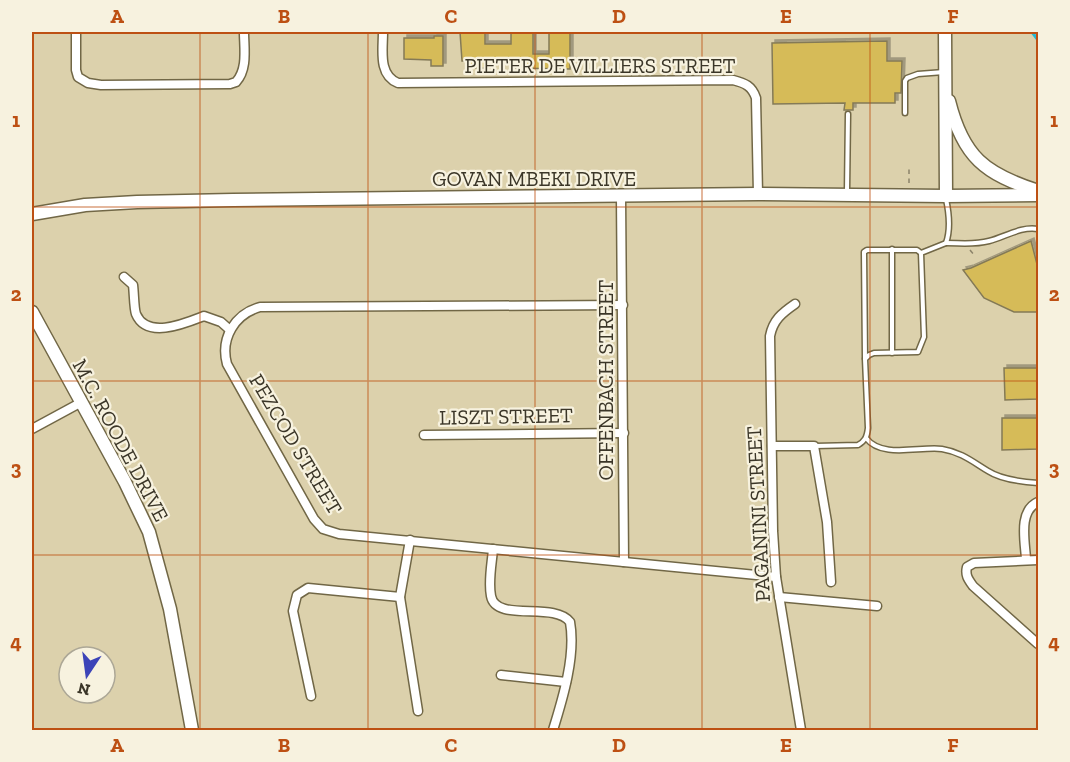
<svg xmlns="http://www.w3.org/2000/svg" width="1070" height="762" font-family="'Zilla Slab',serif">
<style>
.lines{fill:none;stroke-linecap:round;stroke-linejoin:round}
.stream{stroke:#22b8d3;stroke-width:3}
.building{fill:#d6bb59;stroke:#847a57;stroke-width:1.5;filter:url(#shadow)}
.lane-casing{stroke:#716746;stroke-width:7}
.street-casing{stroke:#716746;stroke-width:11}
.secondary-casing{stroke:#716746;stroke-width:15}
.path{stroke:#8b8369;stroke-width:1.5;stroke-dasharray:4.5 4.5;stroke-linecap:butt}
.lane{stroke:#fff;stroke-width:4}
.street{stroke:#fff;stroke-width:8}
.secondary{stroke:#fff;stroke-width:12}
.grid{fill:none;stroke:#bd5013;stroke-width:1.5;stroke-opacity:0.55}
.labels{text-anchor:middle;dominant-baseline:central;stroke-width:4.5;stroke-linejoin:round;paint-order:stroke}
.street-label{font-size:21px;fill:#3b3628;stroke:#f7f2df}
.neatline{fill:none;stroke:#bd5013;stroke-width:2}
.grid-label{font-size:20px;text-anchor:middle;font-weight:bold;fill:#bd5013}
</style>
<defs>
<filter id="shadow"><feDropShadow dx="3" dy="-3" stdDeviation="0" flood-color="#0004"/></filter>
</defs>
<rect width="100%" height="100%" fill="#dcd1ac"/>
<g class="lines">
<polyline class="stream" points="1032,32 1038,40"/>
</g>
<g class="building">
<polygon points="460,32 485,32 485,44 511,44 511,32 533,32 533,54 549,54 549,32 570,32 570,69 511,68 511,59 486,59 486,68 467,68 467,61 462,61"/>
<polygon points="434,36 443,36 443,66 431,66 431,60 404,59 404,38 434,38"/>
<polygon points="887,41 887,61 902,61 901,93 895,93 895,103 853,103 853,110 844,110 845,103 773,104 772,43"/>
<polygon points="1031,241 1038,268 1038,312 1014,312 984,298 963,270 971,268"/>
<polygon points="1004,368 1038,368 1038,399 1005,400"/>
<polygon points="1002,418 1038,418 1038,449 1002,450"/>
</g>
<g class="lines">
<defs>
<g id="lane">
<polyline points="905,113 905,81 907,78 918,74 944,72"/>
<polyline points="847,191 848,114"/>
<path d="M 946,243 C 961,243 974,245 989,241 C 1005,237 1021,226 1038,229"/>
<polyline points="892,249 892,353"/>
<polyline points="865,358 864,252 867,250 917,250 921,253"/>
<path d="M 866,438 C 882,459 920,446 942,449 C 961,452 973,462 988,471 C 1002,480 1023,482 1038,483"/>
<path d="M 815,446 L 858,445 C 865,441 867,437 868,428 L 865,359 L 869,355 L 874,353 L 918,352 L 924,337 L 921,253 L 946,243 C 951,229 949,213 946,199"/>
</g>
<g id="street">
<path d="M 76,32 L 76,70 L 78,77 L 88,83 L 101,85 L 230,84 L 236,82 C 248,69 244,48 244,32"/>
<path d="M 383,32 C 383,50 378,75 398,83 L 733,80 C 745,83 752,86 756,98 L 758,194"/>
<polyline points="621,197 624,562"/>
<path d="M 124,277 L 133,285 C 134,292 134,309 136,314 C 147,340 186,323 204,316 L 221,322 L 230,330"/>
<path d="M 795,304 C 782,313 773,320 770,336 L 773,531 L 776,577 L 801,730"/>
<path d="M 623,305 L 260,307 C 235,314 220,338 227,364 L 314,519 L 323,529 L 339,534 L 776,577"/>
<polyline points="32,429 80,403"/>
<polyline points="424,435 624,433"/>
<polyline points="772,446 814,446 827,522 831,582"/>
<polyline points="410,540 400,597 418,711"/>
<path d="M 493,549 C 492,563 488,581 491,596 C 496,623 554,601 570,622 C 576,655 563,698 553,730"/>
<path d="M 1026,559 C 1025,541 1018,511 1038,502"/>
<path d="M 1038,560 L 974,563 L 967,567 C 965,575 968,579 973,586 L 1038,644"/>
<polyline points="779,597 877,606"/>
<polyline points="501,675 566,682"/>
<polyline points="311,696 293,611 297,595 308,588 400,597"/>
</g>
<g id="secondary">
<polyline points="945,32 946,196"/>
<path d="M 949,101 C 963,157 985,174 1038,191"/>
<polyline points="32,214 85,205 137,202 233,200 758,194 946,196 1038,195"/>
<polyline points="32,312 125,482 149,532 170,609 192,730"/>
</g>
</defs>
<use href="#lane" class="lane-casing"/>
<use href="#street" class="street-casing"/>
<use href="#secondary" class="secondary-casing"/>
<g class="path">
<polyline points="909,183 909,166"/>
<polyline points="970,250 975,256"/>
</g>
<use href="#lane" class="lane"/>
<use href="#street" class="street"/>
<use href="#secondary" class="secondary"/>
</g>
<path class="grid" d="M 200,32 L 200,730M 368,32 L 368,730M 535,32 L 535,730M 702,32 L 702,730M 870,32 L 870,730M 32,207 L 1038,207M 32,381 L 1038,381M 32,555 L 1038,555"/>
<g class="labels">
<g class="street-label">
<text x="600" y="65">PIETER DE VILLIERS STREET</text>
<text x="534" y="178">GOVAN MBEKI DRIVE</text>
<text transform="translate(605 380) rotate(-90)">OFFENBACH STREET</text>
<text transform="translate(506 416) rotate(-1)">LISZT STREET</text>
<text transform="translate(121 440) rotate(62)">M.C. ROODE DRIVE</text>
<text transform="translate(296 444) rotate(59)">PEZCOD STREET</text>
<text transform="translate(758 514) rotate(-93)">PAGANINI STREET</text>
</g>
</g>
<rect width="1070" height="762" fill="none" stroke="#f7f2df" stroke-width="66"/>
<g transform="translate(87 675) rotate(193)"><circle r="28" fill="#f7f2df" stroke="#aca796" stroke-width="1.5"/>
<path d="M0-4.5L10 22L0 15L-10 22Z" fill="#3c44b8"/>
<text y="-9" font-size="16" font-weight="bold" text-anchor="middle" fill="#3b3628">N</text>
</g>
<rect x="33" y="33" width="1004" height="696" class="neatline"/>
<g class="grid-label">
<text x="117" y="23">A</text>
<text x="284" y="23">B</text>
<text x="451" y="23">C</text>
<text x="619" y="23">D</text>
<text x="786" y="23">E</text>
<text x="953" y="23">F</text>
<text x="16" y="127">1</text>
<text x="1054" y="127">1</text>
<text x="16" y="301">2</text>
<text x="1054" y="301">2</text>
<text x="16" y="475">3</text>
<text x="1054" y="475">3</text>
<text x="16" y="649">4</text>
<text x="1054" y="649">4</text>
<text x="117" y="752">A</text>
<text x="284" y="752">B</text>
<text x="451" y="752">C</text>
<text x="619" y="752">D</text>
<text x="786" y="752">E</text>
<text x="953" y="752">F</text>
</g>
</svg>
